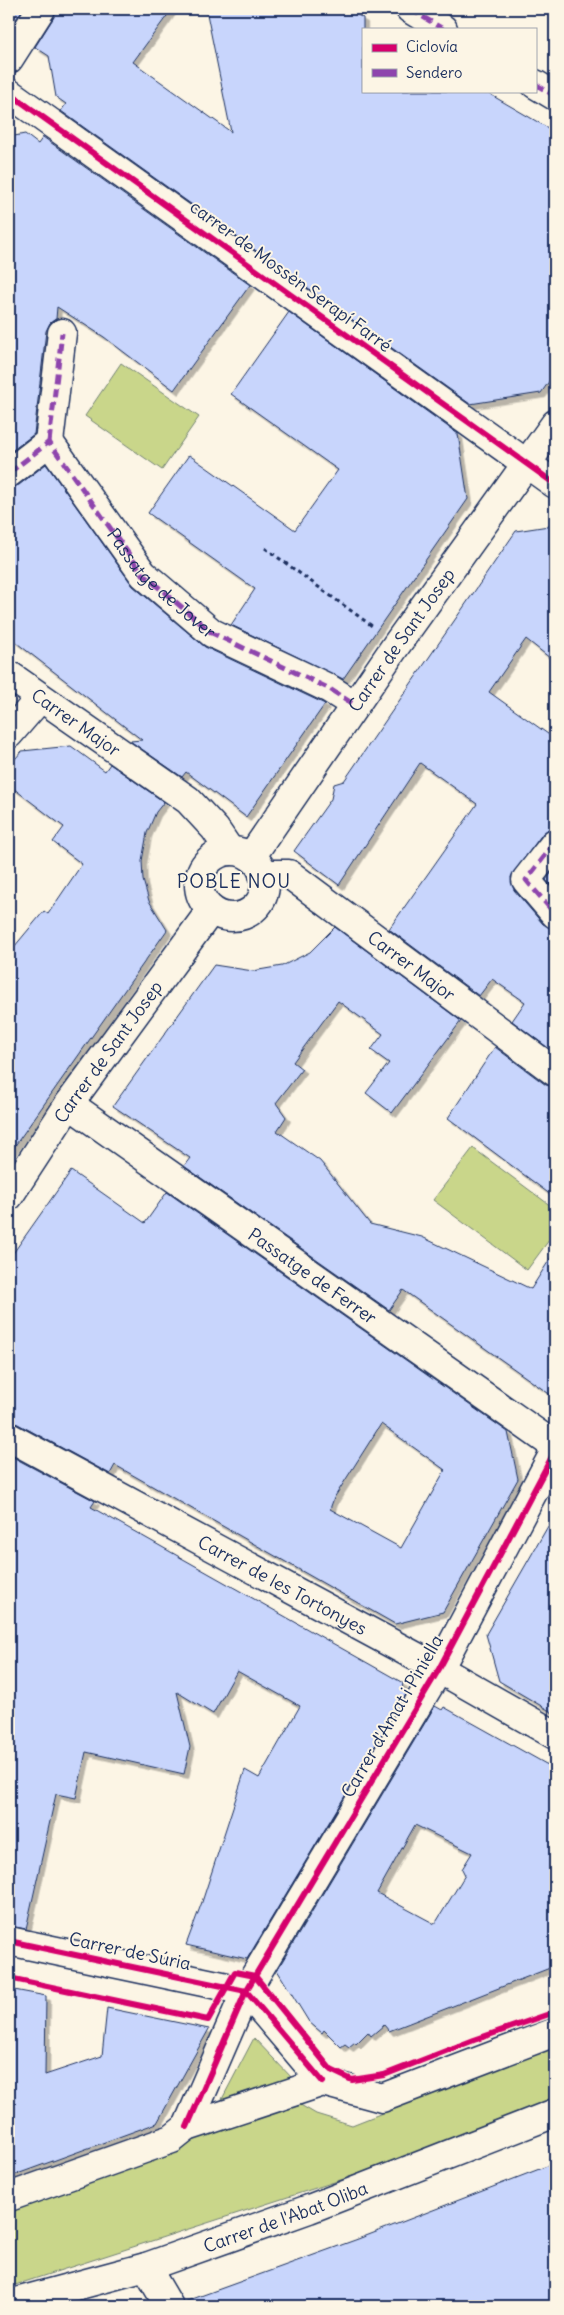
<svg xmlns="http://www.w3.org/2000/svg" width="564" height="2315" font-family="Delius,sans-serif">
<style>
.green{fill:#c9d68a;stroke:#728274}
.building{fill:#c8d5fc;stroke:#1b2f5e;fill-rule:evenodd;filter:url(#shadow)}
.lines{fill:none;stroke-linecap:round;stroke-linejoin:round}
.minor-casing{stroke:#1b2f5e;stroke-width:31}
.path{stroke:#1b2f5e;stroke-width:3;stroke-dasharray:4 4;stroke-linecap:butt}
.minor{stroke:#fcf5e5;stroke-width:28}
.quiet{stroke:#8e44ad;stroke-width:5;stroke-dasharray:10 5;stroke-linecap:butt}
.cycleway-casing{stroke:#fcf5e5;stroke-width:9}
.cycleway{stroke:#d6006c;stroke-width:6}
.labels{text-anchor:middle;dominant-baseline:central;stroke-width:4;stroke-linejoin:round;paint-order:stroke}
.street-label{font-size:18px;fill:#1b2f5e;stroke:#fcf5e5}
.neighbourhood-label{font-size:19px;letter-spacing:1px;fill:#1b2f5e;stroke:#fcf5e5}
</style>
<defs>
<filter id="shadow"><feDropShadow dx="4.5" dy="4.5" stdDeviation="0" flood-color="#0004"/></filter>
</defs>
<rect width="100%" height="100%" fill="#fcf5e5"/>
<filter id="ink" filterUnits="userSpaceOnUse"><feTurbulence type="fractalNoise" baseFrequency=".02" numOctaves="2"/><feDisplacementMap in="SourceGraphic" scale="10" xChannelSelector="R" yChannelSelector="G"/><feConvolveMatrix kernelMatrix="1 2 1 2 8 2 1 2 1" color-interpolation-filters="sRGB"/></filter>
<g filter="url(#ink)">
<g class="green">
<polygon points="121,363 199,417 162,470 85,416"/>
<polygon points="473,1148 555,1209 555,1232 527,1270 433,1200"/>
<polygon points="254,2038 293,2079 220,2103"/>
<polygon points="555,2045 555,2102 418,2155 9,2287 9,2209 292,2100 316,2114 352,2125"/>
</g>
<g class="building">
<polygon points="9,9 23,9 9,29"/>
<polygon points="56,9 172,9 133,62 231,132 206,9 347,9 363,18 363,91 482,91 486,94 486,92 555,132 555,373 541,393 470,404 61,111 66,104 56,97 49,56 35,47 54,17"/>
<polygon points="25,134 38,144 43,137 250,285 174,390 104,337 57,307 56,319 50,323 46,331 34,434 9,453 9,137"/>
<polygon points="289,312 458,434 468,499 343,679 231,625 255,589 148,513 189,455 295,530 338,470 231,394"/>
<polygon points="46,464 133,586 205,647 325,704 246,817 186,772 182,777 130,741 142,740 9,637 9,488 19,485"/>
<polygon points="555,525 555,662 526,639 489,692 555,739 555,828 549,829 543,833 511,877 514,890 543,924 555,929 555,1053 512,1021 525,1002 492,979 479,996 389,929 477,804 420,763 339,885 294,851 331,799 334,784 344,781 516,531"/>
<polygon points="71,746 105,771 110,764 164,802 156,812 147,833 142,861 143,880 149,901 167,930 9,1154 9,953 44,911 48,914 82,864 53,842 64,827 9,785 9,766 22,751"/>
<polygon points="555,868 555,890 546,880"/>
<polygon points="335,927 461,1021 392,1113 366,1093 389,1063 371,1050 383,1034 338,1001 293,1062 302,1069 276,1103 286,1117 277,1131 320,1161 370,1224 422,1237 531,1289 555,1251 555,1398 403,1290 389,1310 184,1166 190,1158 113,1106 214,965 253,971 282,966 310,952"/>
<polygon points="495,1047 546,1085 555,1087 555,1198 448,1118"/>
<path d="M 71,1171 L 145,1223 L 167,1192 L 508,1432 L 518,1479 L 443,1612 L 395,1624 L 115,1465 L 110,1474 L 16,1423 L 9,1421 L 9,1259 ZM 381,1424 L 445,1470 L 401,1548 L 330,1509 L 334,1498 Z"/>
<polygon points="9,1455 95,1501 91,1507 403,1683 402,1688 408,1691 247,1959 186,1945 202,1902 245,1770 259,1778 300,1706 237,1671 213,1714 177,1692 190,1747 184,1774 86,1752 76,1798 56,1794 26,1929 9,1926"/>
<polygon points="555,1514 555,1714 499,1681 486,1634"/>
<path d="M 435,1706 L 442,1710 L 444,1707 L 555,1769 L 555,1966 L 389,2031 L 384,2025 L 371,2036 L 368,2032 L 356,2044 L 355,2042 L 349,2047 L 345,2044 L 341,2047 L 324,2030 L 322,2033 L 309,2022 L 277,1970 ZM 415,1825 L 472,1853 L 462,1869 L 465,1875 L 435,1924 L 377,1893 Z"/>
<polygon points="9,1989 46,1996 45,2075 102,2056 107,2008 209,2029 157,2123 9,2177"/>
<polygon points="555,2163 555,2306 185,2306 184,2302 358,2239"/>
</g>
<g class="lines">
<defs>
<g id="minor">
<polyline points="410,9 443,29"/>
<polyline points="9,59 41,9"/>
<polyline points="535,84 555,96"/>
<polyline points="9,93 555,484"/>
<polyline points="49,442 62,333"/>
<path id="s1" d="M 9,473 L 49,442 L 143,574 L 212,633 L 328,688 L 355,705"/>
<path id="s2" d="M 9,675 L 188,800 L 215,829 L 230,851"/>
<polyline points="9,734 40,698"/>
<polyline points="555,843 526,880 555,914"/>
<circle cx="232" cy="884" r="33"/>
<path id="s3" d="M 251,857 L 397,644 L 555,424"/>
<path id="s4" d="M 263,874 L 289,874 L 555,1072"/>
<path id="s5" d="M 69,1104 L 555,1446"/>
<path id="s6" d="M 9,1196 L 69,1104 L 211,910"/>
<path id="s7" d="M 9,1437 L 439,1669 L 555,1735"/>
<polyline points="9,1941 246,1991"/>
<polyline points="246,1991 323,2082"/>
<polyline points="187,2127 246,1991 439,1669 555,1451"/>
<polyline points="9,2197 172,2139 187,2127 323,2082 382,2098 555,2032"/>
<polyline points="146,2267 169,2306"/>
<path id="s8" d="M 9,2304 L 146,2267 L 309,2209 L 555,2113"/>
</g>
</defs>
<use href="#minor" class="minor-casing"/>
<polyline class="path" points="265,548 372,626"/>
<use href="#minor" class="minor"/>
<g class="quiet">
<polyline points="410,9 443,29"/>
<polyline points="535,84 555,96"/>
<polyline points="49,442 62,333"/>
<polyline points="9,473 49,442 143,574 212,633 328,688 355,705"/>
<polyline points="555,843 526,880 555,914"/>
</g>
<defs>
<g id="cycleway">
<polyline points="9,93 555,484"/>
<polyline points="9,1941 246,1991"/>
<polyline points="9,1978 208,2020 235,1972 255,1976 331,2070 352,2080 384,2075 474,2040 555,2012"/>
<polyline points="246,1991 323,2082"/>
<polyline points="187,2127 246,1991 439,1669 555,1451"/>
</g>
</defs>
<use href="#cycleway" class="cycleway-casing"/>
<use href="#cycleway" class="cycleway"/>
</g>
</g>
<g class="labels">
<g class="street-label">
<text transform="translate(291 276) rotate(36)">carrer de Mossèn Serapí Farré</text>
<text stroke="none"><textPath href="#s1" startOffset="232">Passatge de Jover</textPath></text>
<text stroke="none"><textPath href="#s3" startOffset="264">Carrer de Sant Josep</textPath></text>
<text stroke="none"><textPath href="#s2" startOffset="82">Carrer Major</textPath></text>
<text stroke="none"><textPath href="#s4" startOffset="179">Carrer Major</textPath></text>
<text stroke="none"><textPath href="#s6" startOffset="175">Carrer de Sant Josep</textPath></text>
<text stroke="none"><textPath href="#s5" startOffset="298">Passatge de Ferrer</textPath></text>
<text stroke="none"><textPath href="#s7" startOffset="311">Carrer de les Tortonyes</textPath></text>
<text transform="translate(392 1716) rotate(-60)">Carrer d'Amat i Piniella</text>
<text transform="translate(130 1951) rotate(12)">Carrer de Súria</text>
<text stroke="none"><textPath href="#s8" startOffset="290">Carrer de l'Abat Oliba</textPath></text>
</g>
<g class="neighbourhood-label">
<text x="234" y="881">POBLE NOU</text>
</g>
</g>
<rect width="564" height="2315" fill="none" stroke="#fcf5e5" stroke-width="30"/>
<rect x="15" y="15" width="534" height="2285" fill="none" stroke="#1b2f5e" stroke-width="2" filter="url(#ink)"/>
<rect x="362" y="28" width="175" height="65" fill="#fcf5e5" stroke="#a2a6af"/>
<rect x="372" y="44" width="25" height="8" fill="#d6006c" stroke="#a2a6af"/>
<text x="406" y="52" font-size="15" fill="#1b2f5e">Ciclovía</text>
<rect x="372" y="69" width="25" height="8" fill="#8e44ad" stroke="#a2a6af"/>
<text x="406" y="78" font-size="15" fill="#1b2f5e">Sendero</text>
</svg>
